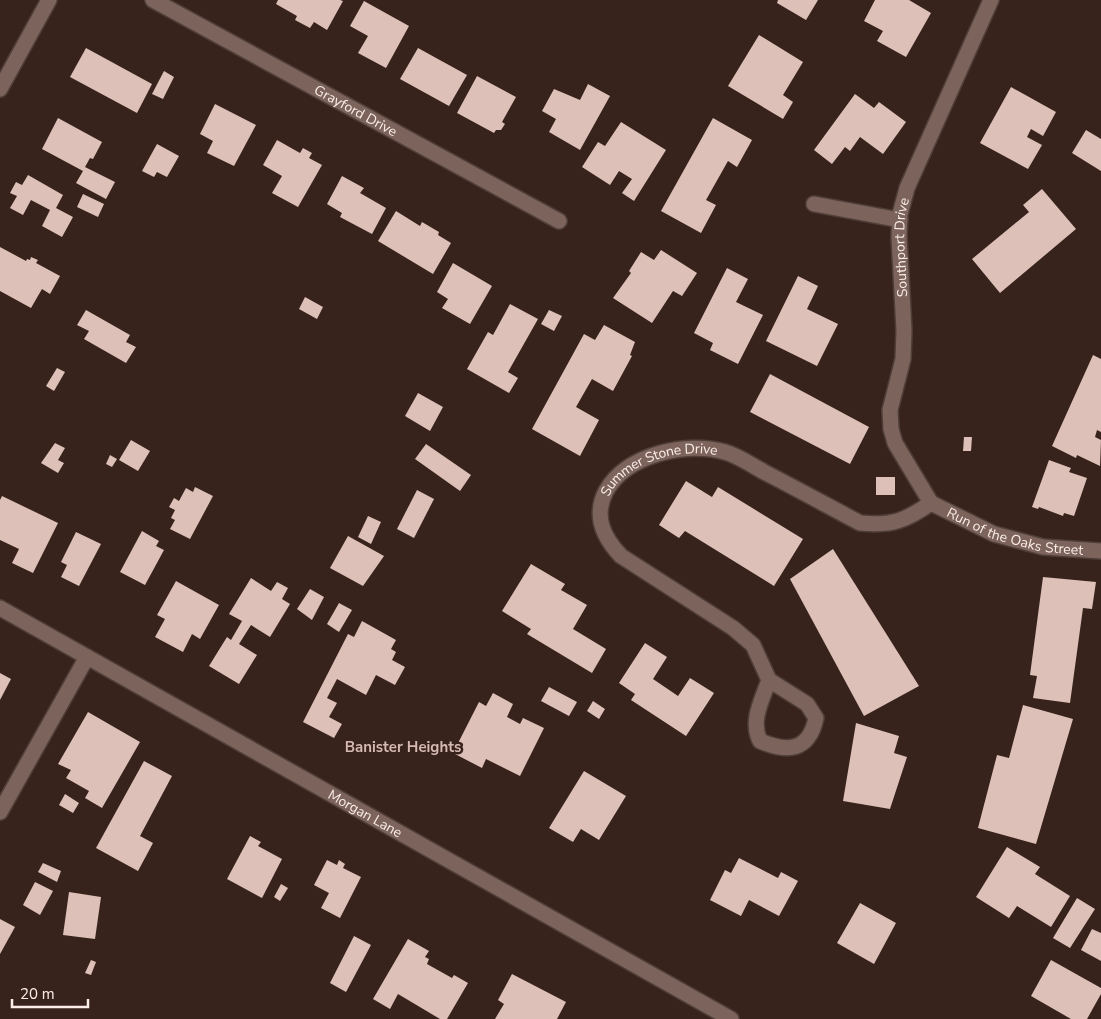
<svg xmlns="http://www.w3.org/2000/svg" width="1101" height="1019" font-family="'Nunito Sans',sans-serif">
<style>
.building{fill:#ddc1b8}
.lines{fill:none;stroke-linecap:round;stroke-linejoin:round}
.minor-casing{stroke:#4f3e38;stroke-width:18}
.minor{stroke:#7c635b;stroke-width:15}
.labels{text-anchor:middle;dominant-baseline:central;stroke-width:5;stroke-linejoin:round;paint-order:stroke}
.street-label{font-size:14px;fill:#fbede8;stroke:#38231c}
.neighbourhood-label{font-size:15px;font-weight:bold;fill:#d6bab1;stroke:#38231c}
</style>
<rect width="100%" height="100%" fill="#38231c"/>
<g class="building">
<polygon points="278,0 340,0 343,1 327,30 314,22 310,28 295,20 297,16 276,4"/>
<polygon points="778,0 818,0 806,20 777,3"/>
<polygon points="875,0 909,0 931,13 906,57 877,41 883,31 864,21"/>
<polygon points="364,1 409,26 386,68 358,53 368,36 350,26"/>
<polygon points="759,35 803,62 783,95 793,102 783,119 728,86"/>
<polygon points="86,48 152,84 137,113 70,77"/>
<polygon points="418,48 467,75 449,106 400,79"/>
<polygon points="164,71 174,77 163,99 152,94"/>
<polygon points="477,76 516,97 502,122 505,124 501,130 496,130 494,133 457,113"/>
<polygon points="588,84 610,96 580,150 549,132 556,119 542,111 554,89 580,100"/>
<polygon points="1011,87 1056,112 1043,136 1031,129 1027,137 1042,145 1028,169 980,143"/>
<polygon points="855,94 874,108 879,102 906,122 883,154 860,137 850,151 845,147 832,164 814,150"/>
<polygon points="215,104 256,125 234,166 207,153 213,141 200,134"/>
<polygon points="58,118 102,142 93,159 90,158 85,167 115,182 106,199 76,183 83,171 42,149"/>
<polygon points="713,118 752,140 737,167 728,161 706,200 716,205 701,233 661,211"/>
<polygon points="621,122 666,150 634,201 622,193 632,179 619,171 610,185 582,167 598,142 605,146"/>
<polygon points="1086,130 1101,139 1101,171 1072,153"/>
<polygon points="277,140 300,153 303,148 312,153 309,158 322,165 298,207 272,193 282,176 263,165"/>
<polygon points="157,144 179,156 167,177 157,172 154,177 142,171"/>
<polygon points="28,175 63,195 56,208 73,217 62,237 42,226 50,210 31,200 23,215 10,208 17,196 10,193 16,182 22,185"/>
<polygon points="342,176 364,188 360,193 386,208 372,234 340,217 342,213 327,204"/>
<polygon points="1042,189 1076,229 1000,293 972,259 1029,212 1023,205"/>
<polygon points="83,194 104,204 98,217 77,207"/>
<polygon points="396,211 420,226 422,222 439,232 438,235 451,243 433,274 378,241"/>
<polygon points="0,247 26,261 27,259 30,260 31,257 38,260 36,263 60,276 50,294 42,289 31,308 0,291"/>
<polygon points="661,250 697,273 682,296 673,291 652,323 613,298 631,273 629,271 641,252 654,260"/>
<polygon points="453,263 492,286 470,324 442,308 448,299 437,292"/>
<polygon points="727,268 748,279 736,302 763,315 738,364 710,350 713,343 694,333"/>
<polygon points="798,276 818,286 807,309 838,324 817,366 766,341"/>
<polygon points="305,297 323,307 317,319 299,309"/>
<polygon points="510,304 538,319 508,372 518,378 509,393 467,369 488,332 493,335"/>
<polygon points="86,310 130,335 126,342 136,347 126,363 84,339 89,331 77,325"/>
<polygon points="549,310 562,316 554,331 541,324"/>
<polygon points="604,325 635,342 630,355 632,356 613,391 592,379 576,407 599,420 580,456 532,429 584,334 595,340"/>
<polygon points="1093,355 1101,359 1101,432 1097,430 1095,437 1101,440 1100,466 1077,455 1076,458 1052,446"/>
<polygon points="57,368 65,372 54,391 46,386"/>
<polygon points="770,374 869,427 850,464 750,412"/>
<polygon points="418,393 443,407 430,431 405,416"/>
<polygon points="964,437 972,437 971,451 963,451"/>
<polygon points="131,440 150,451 138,471 119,460"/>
<polygon points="55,443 65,448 58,460 64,463 58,473 41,463"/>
<polygon points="426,444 471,475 460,491 415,459"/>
<polygon points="110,455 117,459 112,467 106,464"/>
<polygon points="1049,460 1071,468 1069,472 1087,478 1074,516 1064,513 1063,516 1039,507 1038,509 1032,507"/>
<rect x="876" y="477" width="19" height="18"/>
<polygon points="686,481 712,497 718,487 803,539 774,586 685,531 679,538 659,525"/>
<polygon points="195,487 213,496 190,539 170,529 175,520 171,518 175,510 169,507 174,498 179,501 186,488 193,492"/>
<polygon points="417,490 434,499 414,538 397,529"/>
<polygon points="2,496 58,523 33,573 12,563 19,549 0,540 0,500"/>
<polygon points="368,516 381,522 371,544 358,537"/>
<polygon points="142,531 159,541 156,546 164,550 145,585 120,572"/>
<polygon points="76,532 101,544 79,586 61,577 67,565 61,562"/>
<polygon points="348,536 384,556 363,586 330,568"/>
<polygon points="833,549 919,686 864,716 790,579"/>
<polygon points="531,564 565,584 561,590 587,605 573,629 606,649 592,673 527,634 531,629 502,611"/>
<polygon points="1043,577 1096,582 1092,609 1083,608 1070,703 1033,698 1037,676 1030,675"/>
<polygon points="251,578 271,591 277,582 288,588 282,599 290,604 270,637 251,625 239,644 257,655 239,684 209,666 227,637 231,640 242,621 229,614"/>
<polygon points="176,581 219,605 200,639 192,634 183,652 155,637 165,619 157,615"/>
<polygon points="310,589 324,597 312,620 297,609"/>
<polygon points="339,603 352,610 339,632 327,624"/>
<polygon points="362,621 396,640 391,649 396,652 392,660 405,667 395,685 376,675 366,695 337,679 327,698 337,703 329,717 342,724 334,738 303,722 348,634 354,637"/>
<polygon points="645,643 667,657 653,679 678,696 690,678 714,693 686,736 631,700 635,694 619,683"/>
<polygon points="0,673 11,679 0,700"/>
<polygon points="549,687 577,702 569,716 541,701"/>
<polygon points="493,693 513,704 507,717 520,724 523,718 544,728 520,776 486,759 482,768 453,753 479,702 486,706"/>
<polygon points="593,701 605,709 599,719 587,711"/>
<polygon points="1023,705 1073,719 1036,844 978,828 997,755 1009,758"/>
<polygon points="88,712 140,742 102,808 85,798 89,791 66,778 71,770 58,764"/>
<polygon points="856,723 899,736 894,753 907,757 890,809 843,801"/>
<polygon points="144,761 172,776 140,836 153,843 138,871 96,848"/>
<polygon points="584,771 626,796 599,840 581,829 573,842 549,828"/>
<polygon points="65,794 79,803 73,813 59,805"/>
<polygon points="250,836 261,842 258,846 282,859 262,898 227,879"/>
<polygon points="1007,847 1040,867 1035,874 1070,896 1051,927 1017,906 1009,918 976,897"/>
<polygon points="739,858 778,878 781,872 798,881 779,916 749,900 741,916 710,900 725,870 731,873"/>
<polygon points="327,860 337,865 339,860 345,864 343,868 361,877 340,918 321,908 329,893 314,885"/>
<polygon points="43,863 61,871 57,882 38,872"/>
<polygon points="35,882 53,891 40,915 23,905"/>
<polygon points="281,884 288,888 280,901 274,897"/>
<polygon points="69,892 101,897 95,939 63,935"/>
<polygon points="1077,898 1095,909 1070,948 1053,938"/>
<polygon points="860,903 896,923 874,964 837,943"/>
<polygon points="0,919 15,927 0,954"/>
<polygon points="1092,929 1101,933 1101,961 1081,950"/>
<polygon points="354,936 371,945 346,992 330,983"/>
<polygon points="408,939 429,951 425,957 429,959 427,964 452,978 454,975 468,983 447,1019 440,1019 398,994 390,1009 373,999"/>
<polygon points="91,960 96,962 91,975 85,973"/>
<polygon points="1051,960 1101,988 1101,994 1087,1019 1071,1019 1031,996"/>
<polygon points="512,974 566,1002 557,1019 495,1019 504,1004 498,1000"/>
</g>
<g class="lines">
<defs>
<g id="minor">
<path id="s1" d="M 153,0 L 559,221"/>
<polyline points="0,89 49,0"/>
<polyline points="814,204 900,220"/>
<path id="s2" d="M 931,503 L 895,443 L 891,429 L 890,410 L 903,359 L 904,330 L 899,237 L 900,214 L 907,188 L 991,0"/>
<path id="s3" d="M 931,503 L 994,534 L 1043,547 L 1101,551"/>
<path id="s4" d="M 0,608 L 731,1019"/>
<path id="s5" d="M 769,680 L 807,704 L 816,718 C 809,751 788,753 760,741 C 750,721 762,700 769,680 L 753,645 L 733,628 L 621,556 C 603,537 593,516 606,491 C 627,454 687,441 725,452 C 739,456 753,466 766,473 C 797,489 828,506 860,523 C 892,526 905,521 931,503"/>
<polyline points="0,812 87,657"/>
</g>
</defs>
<use href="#minor" class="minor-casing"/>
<use href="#minor" class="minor"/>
</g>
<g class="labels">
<g class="street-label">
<text stroke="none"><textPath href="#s1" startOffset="231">Grayford Drive</textPath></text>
<text stroke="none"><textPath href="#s2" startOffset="268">Southport Drive</textPath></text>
<text stroke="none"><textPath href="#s5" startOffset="529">Summer Stone Drive</textPath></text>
<text stroke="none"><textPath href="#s3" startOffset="90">Run of the Oaks Street</textPath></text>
<text stroke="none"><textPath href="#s4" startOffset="419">Morgan Lane</textPath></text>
</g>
<g class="neighbourhood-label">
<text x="403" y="747">Banister Heights</text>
</g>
</g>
<path d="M12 999v8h76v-8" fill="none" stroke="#fbede8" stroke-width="2.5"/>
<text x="20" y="999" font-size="15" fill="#fbede8" stroke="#38231c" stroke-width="4" paint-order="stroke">20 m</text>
</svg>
